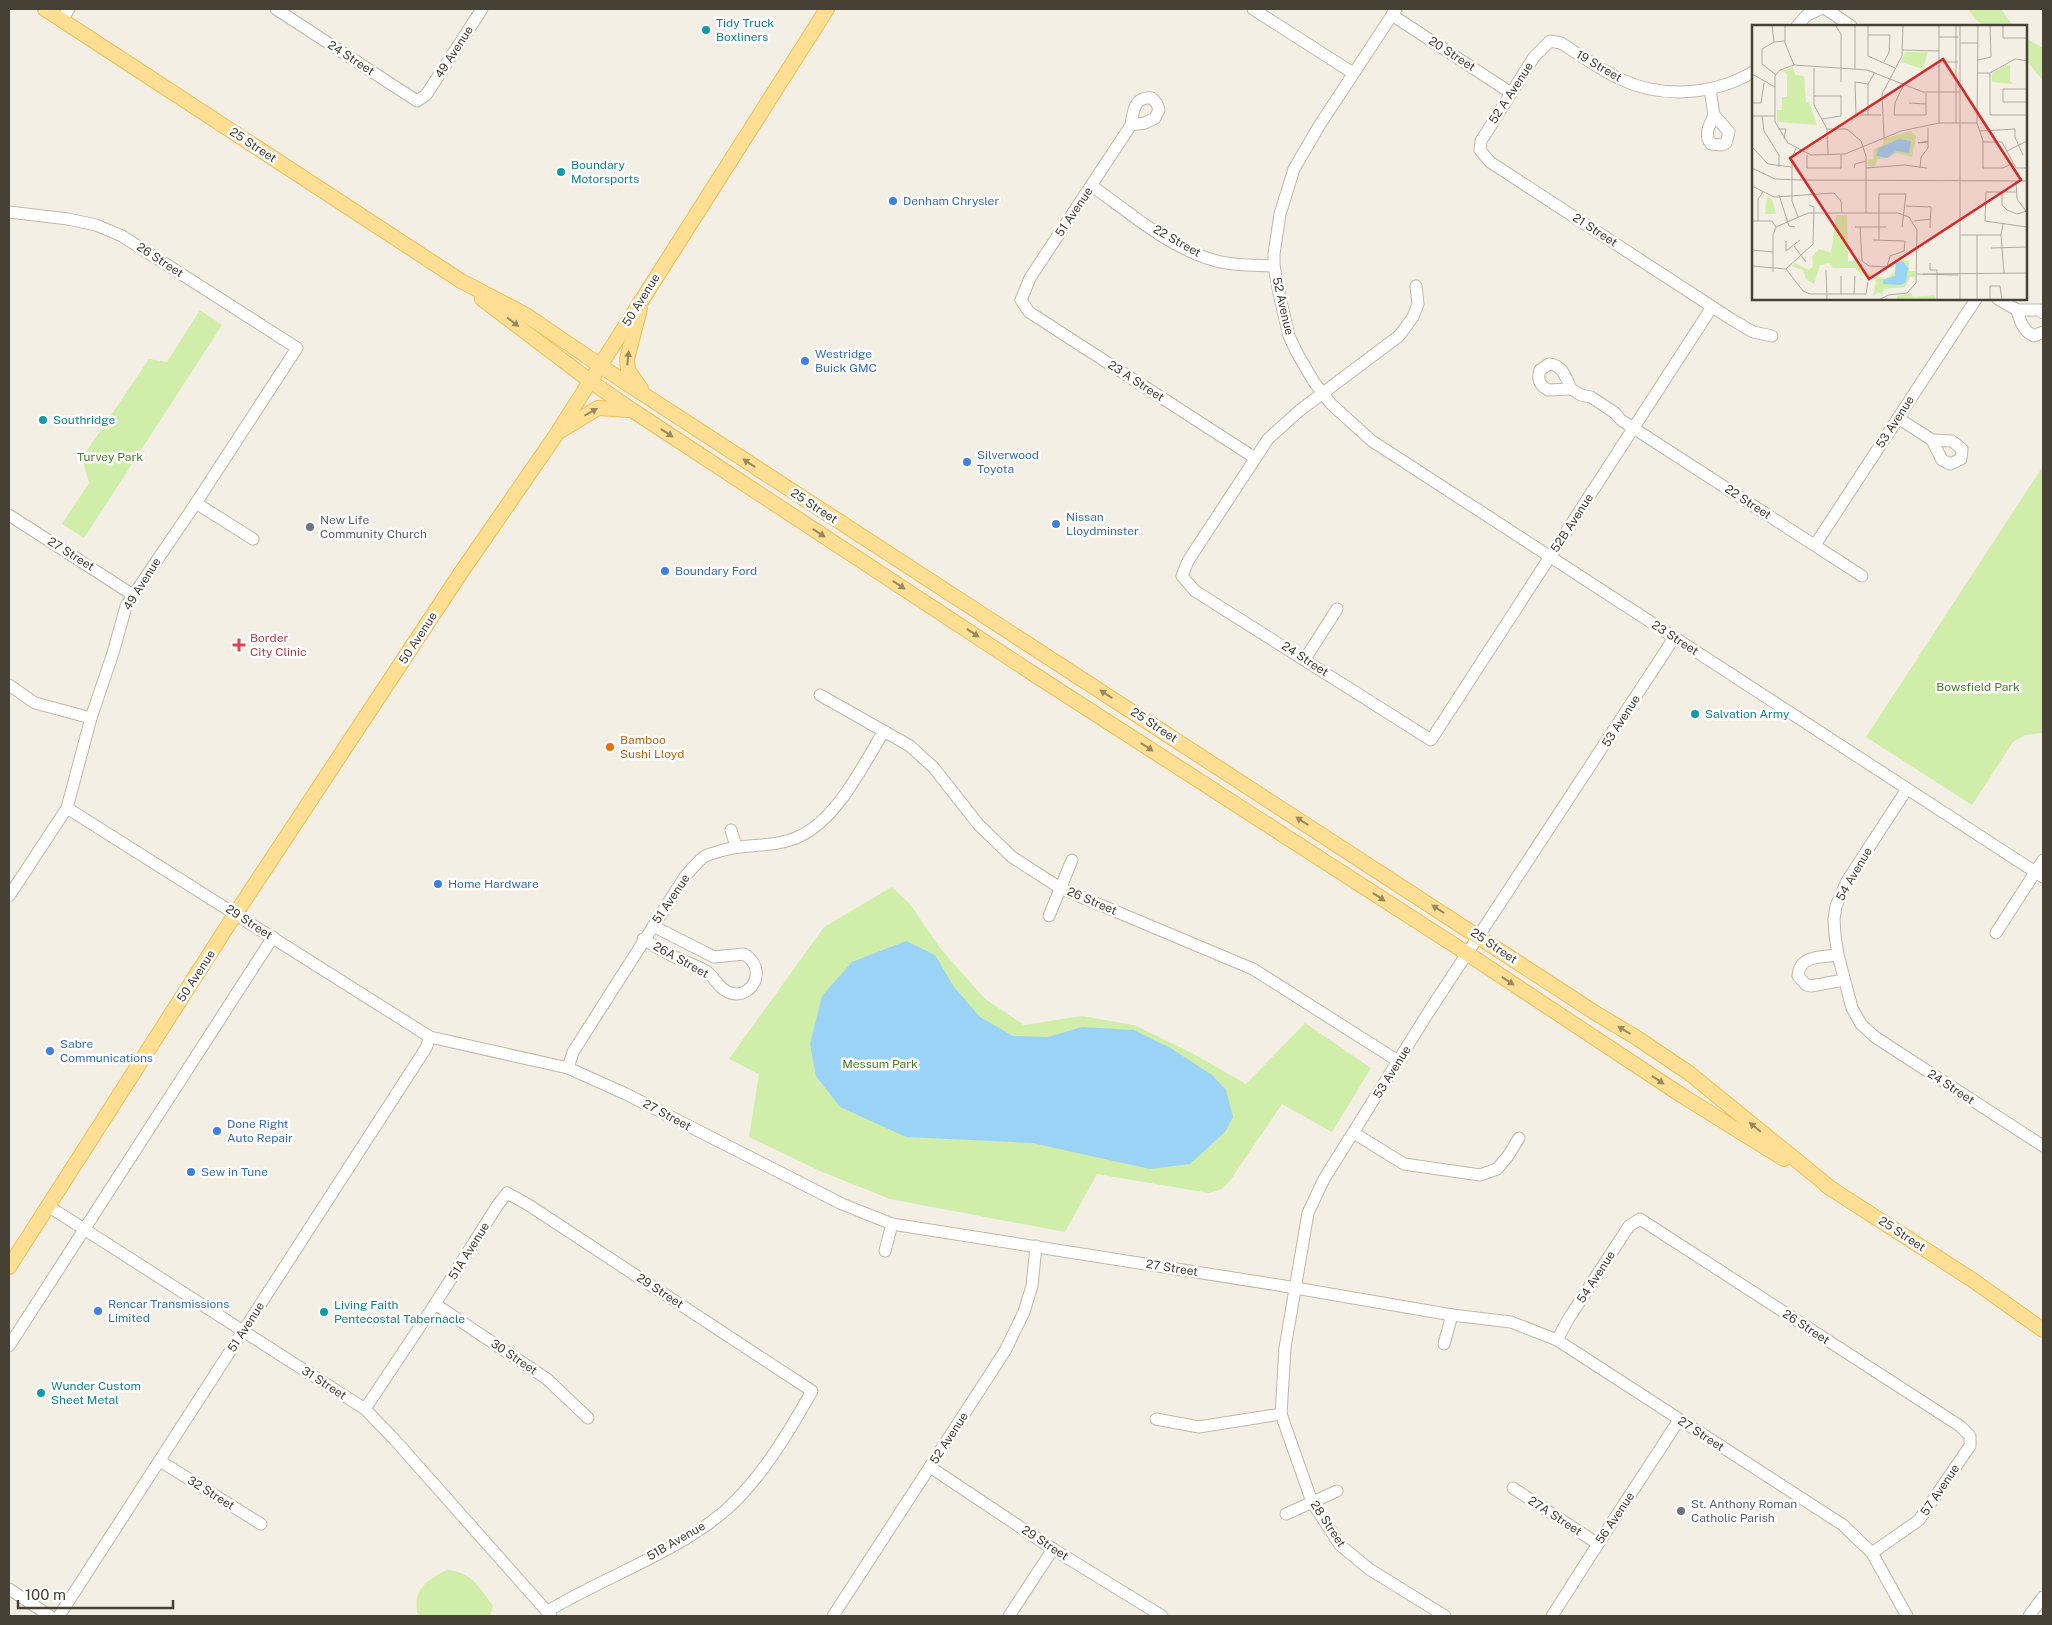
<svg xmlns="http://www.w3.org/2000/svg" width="2052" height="1625" font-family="'Public Sans',sans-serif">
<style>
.green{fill:#d0edaa}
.water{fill:#9bd3f7}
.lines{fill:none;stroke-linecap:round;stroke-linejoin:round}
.minor-casing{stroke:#c1b7a7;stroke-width:13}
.major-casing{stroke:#efbf58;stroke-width:16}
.minor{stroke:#fff;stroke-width:11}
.major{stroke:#ffdf93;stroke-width:14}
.oneway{fill:#9a885f}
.culture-dot{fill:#0f9aa8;stroke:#fff;stroke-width:2}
.shop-dot{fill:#3f7fe0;stroke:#fff;stroke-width:2}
.worship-dot{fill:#6b7280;stroke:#fff;stroke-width:2}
.health-dot{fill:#e0444e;stroke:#fff;stroke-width:2}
.food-dot{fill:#e8710a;stroke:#fff;stroke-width:2}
.labels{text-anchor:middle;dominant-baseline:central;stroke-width:5;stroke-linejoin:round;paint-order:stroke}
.culture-label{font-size:12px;fill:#0d838f;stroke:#fff;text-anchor:start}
.street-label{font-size:12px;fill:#474034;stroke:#fff}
.shop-label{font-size:12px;fill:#366cbe;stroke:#fff;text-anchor:start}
.park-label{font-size:12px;fill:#467f21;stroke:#fff}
.worship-label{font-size:12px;fill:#5b616d;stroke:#fff;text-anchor:start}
.health-label{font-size:12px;fill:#be3a42;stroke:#fff;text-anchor:start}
.food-label{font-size:12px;fill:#c56008;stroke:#fff;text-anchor:start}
.inset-road{fill:none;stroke:#afa99e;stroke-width:1}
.view{fill:#d62828;fill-opacity:0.15;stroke:#d62828;stroke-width:2.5}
.inset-edge{fill:none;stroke:#474034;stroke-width:2.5}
</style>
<rect width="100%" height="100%" fill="#f4efe5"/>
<g class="green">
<path d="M 1969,9 L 2001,9 L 2013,26 C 1993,26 1978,30 1969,9 Z"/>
<polygon points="2026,38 2043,48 2043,81 2026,60"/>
<polygon points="200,310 222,325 84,538 62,524 89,483 82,458 149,359 167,362"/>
<polygon points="2043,466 2043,733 2025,735 2013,742 1972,805 1866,737"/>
<polygon points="892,887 910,904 940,948 985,999 1024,1025 1082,1016 1134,1025 1190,1052 1246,1084 1305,1023 1371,1068 1332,1132 1282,1104 1229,1182 1222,1189 1209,1193 1097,1174 1065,1232 890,1199 820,1171 749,1137 759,1074 729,1059 824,927"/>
<path d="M 447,1570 C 472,1572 479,1587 493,1606 L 490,1616 L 418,1616 C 412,1590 425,1581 447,1570 Z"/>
</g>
<polygon class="water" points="906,941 935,955 954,987 980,1017 1013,1036 1048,1037 1082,1027 1134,1030 1172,1049 1212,1075 1226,1090 1233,1117 1225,1132 1190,1164 1150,1169 1032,1143 906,1137 840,1107 816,1076 810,1044 822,996 852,962"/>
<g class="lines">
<defs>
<g id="minor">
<polyline points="276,9 417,101 426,95 482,9"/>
<polyline points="1253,9 1353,73"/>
<polyline points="1396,9 1319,126 1294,169 1280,214 1274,254 1274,266 1280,298 1289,336 1297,353 1314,382 1331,404 1372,441 2043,877"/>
<polyline points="1826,9 1851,26"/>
<polyline points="1392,15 1511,93"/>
<polyline points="62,19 69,9"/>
<polyline points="1797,26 1807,15 1820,9"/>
<path d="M 1753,72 C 1714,95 1662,99 1620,79 C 1599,69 1580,55 1561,43 L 1550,41 L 1534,57 L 1481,141 L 1480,150 L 1490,162 L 1731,319 L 1753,332 L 1772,336"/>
<polyline points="1710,89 1714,115"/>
<path d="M 1714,115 L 1729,132 L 1726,143 L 1722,145 L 1711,144 C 1703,134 1710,125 1714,115 Z"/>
<path d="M 1131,125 L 1145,123 L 1155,118 L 1159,110 L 1157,104 L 1152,98 C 1134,96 1133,112 1131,125 L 1030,278 L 1021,300 L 1029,312 L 1255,458"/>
<path d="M 1092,186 C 1129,212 1168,247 1213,260 C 1232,266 1254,265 1274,266"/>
<polyline points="9,212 68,219 96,225 122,236 297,348 196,503 126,606 114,650 91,718 67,808 9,896"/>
<polyline points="1416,286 1418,304 1413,317 1399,336 1299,411 1268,439 1188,561 1182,576 1195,591 1431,740 1712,307"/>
<polyline points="1998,299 2017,310"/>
<path d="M 2043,313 L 2040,310 L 2017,310 C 2020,321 2023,331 2034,336 L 2043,332"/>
<path d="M 1549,364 C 1563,365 1566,378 1571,389 L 1548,390 C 1539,385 1537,379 1540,370 Z"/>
<polyline points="1571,389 1581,395 1591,397 1615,413 1621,420 1862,576"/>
<polyline points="1898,418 1932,440"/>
<polygon points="1932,440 1952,441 1962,449 1961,459 1950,464 1942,460"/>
<polyline points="196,503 253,539"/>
<polyline points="9,515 133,595"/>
<polyline points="1815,545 1976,299"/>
<polyline points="1305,659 1337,609"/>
<polyline points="9,685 35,703 91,718"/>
<polyline points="820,695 910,746 934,768 978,824 1012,857 1060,888 1253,969 1398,1061"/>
<polyline points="1907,789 1847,881 1836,906 1834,919 1835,935 1838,955 1852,1008 1861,1024 1875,1037 2043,1146"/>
<polyline points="67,808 430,1037 568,1068 626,1094 842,1204 892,1224 1278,1285 1452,1315 1511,1322 1557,1340 1843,1525 1872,1553 1907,1616"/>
<polyline points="731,830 736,846"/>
<polyline points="1049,916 1072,860"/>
<polyline points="1996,933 2043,860"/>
<path d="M 643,939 C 655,946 666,953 677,958 C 686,962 697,966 706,971 C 714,976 718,988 728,992 C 750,1002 770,970 744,954 L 714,957 L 653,926"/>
<path d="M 1838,955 C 1822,957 1799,955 1798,976 L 1806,985 L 1811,986 L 1844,980"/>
<path d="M 568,1068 L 573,1052 L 686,875 C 692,869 698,861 705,856 C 709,854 715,853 720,851 C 745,843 774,848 798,837 C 837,820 863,765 884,731"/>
<polyline points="1354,1133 1404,1164 1480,1175 1497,1169 1508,1156 1519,1138"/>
<polyline points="48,1206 365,1409 394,1439 551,1616"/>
<polyline points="885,1251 892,1224"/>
<polyline points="435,1304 547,1379 588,1418"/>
<polyline points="1557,1340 1569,1318 1629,1226 1640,1219 1960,1426 1970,1436 1970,1446 1919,1520 1872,1553"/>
<polyline points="1444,1344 1452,1315"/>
<polyline points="9,1346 273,937"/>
<path d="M 365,1409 L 435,1304 L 497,1206 L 507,1193 L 527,1204 L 812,1391 C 790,1430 761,1479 727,1509 C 678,1552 604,1577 548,1611"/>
<polyline points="1156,1419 1199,1427 1281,1414"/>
<polyline points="160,1461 261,1524"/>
<polyline points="930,1467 1053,1549 1162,1616"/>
<polyline points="1513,1488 1598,1544"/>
<polyline points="1286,1514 1337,1491"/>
<polyline points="9,1589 50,1616"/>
<polyline points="59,1616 426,1048 430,1037"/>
<polyline points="833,1616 1005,1351 1024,1312 1032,1286 1036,1246"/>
<polyline points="1009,1616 1053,1549"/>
<polyline points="1445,1616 1369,1569 1340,1545 1312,1502 1281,1414 1285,1348 1308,1213 1324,1179 1430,1010 1674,638"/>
<polyline points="1552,1616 1598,1544 1679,1420"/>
<polyline points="2029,1616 2043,1597"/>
</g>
<g id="major">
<polyline points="45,9 461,281 526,315 620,379 1597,1014 1637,1038 1689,1073 1833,1190"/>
<polyline points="482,299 590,381 632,410 1032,673 1468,954 1681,1095 1784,1159"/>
<polyline points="640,309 627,359 628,370 641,389"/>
<polyline points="562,430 598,408 629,410"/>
<polyline points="1827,1186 1971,1279 2043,1330"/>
<polyline points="9,1267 236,913 460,574 556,435 827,9"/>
</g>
</defs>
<use href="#minor" class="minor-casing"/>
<use href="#major" class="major-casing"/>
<use href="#minor" class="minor"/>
<use href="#major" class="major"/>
</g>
<defs><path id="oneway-solid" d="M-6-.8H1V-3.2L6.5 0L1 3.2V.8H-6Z" transform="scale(1.25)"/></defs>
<g class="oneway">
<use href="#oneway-solid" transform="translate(513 322) rotate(37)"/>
<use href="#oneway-solid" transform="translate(628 358) rotate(-84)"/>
<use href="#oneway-solid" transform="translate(591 412) rotate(-29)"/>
<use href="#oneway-solid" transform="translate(667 433) rotate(33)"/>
<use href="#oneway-solid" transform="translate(749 463) rotate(-147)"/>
<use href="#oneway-solid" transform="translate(819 533) rotate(33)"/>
<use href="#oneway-solid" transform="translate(899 585) rotate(33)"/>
<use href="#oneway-solid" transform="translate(973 633) rotate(34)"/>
<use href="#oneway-solid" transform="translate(1106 694) rotate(-147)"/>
<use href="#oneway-solid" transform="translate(1147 747) rotate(33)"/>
<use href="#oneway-solid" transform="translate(1302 821) rotate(-147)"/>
<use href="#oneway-solid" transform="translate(1379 897) rotate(33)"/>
<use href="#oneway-solid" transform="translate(1438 909) rotate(-147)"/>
<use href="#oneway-solid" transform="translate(1508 981) rotate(34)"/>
<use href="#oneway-solid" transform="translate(1624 1030) rotate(-149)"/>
<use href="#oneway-solid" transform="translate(1658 1080) rotate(34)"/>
<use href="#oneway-solid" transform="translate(1755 1127) rotate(-141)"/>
</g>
<g class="culture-dot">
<circle cx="706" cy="30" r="5"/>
<circle cx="561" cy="172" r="5"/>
<circle cx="43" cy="420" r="5"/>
<circle cx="1695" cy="714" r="5"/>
<circle cx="324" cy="1312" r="5"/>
<circle cx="41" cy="1393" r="5"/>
</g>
<g class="shop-dot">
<circle cx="893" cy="201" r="5"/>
<circle cx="805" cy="361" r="5"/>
<circle cx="967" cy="462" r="5"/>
<circle cx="1056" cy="524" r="5"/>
<circle cx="665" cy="571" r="5"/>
<circle cx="438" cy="884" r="5"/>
<circle cx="50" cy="1051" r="5"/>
<circle cx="217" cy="1131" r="5"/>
<circle cx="191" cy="1172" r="5"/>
<circle cx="98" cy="1311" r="5"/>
</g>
<g class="worship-dot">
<circle cx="310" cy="527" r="5"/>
<circle cx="1681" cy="1511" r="5"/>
</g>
<path class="health-dot" d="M236.5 637.5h5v5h5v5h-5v5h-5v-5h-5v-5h5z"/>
<circle class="food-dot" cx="610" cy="747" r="5"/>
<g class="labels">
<g class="culture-label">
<text x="716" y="23">Tidy Truck<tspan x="716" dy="14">Boxliners</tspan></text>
<text x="571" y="165">Boundary<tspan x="571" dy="14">Motorsports</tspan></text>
<text x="53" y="420">Southridge</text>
<text x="1705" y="714">Salvation Army</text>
<text x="334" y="1305">Living Faith<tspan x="334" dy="14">Pentecostal Tabernacle</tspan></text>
<text x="51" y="1386">Wunder Custom<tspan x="51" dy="14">Sheet Metal</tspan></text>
</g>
<g class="street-label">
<text transform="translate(454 52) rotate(-57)">49 Avenue</text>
<text transform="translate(1452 54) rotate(33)">20 Street</text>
<text transform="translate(351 58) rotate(33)">24 Street</text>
<text transform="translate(1599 66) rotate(30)">19 Street</text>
<text transform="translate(1511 93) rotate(-57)">52 A Avenue</text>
<text transform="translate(253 145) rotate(33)">25 Street</text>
<text transform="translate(1074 212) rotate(-56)">51 Avenue</text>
<text transform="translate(1595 230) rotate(33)">21 Street</text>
<text transform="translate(1177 241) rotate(29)">22 Street</text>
<text transform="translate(160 260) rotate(33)">26 Street</text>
<text transform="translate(641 300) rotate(-58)">50 Avenue</text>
<text transform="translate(1283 306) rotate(77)">52 Avenue</text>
<text transform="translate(1136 381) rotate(33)">23 A Street</text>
<text transform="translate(1895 422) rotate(-57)">53 Avenue</text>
<text transform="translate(1748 502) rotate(33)">22 Street</text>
<text transform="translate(814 506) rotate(33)">25 Street</text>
<text transform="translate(1572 523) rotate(-57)">52B Avenue</text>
<text transform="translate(71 554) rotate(32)">27 Street</text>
<text transform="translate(142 584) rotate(-58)">49 Avenue</text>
<text transform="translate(418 638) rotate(-57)">50 Avenue</text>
<text transform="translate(1675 638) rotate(33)">23 Street</text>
<text transform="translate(1305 659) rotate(33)">24 Street</text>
<text transform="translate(1621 721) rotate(-57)">53 Avenue</text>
<text transform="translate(1154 725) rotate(33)">25 Street</text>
<text transform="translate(1854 874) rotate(-60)">54 Avenue</text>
<text transform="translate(671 899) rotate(-56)">51 Avenue</text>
<text transform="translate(1092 901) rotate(23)">26 Street</text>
<text transform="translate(249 922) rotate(33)">29 Street</text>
<text transform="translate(1494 946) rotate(34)">25 Street</text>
<text transform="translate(681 960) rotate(29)">26A Street</text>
<text transform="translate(196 976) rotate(-57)">50 Avenue</text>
<text transform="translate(1392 1072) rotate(-58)">53 Avenue</text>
<text transform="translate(1951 1087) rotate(33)">24 Street</text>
<text transform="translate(667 1115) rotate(28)">27 Street</text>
<text transform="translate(1902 1234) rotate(33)">25 Street</text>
<text transform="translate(469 1251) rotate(-58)">51A Avenue</text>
<text transform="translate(1172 1268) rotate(9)">27 Street</text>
<text transform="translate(1596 1277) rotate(-57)">54 Avenue</text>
<text transform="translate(660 1291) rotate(33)">29 Street</text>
<text transform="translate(246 1327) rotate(-57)">51 Avenue</text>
<text transform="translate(1806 1327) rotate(33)">26 Street</text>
<text transform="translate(514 1357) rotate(34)">30 Street</text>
<text transform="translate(324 1383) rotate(33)">31 Street</text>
<text transform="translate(1701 1434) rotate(33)">27 Street</text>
<text transform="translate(949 1438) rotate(-57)">52 Avenue</text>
<text transform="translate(1940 1490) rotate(-56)">57 Avenue</text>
<text transform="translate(211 1493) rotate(32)">32 Street</text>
<text transform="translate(1555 1516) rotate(33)">27A Street</text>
<text transform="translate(1615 1518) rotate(-56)">56 Avenue</text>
<text transform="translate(1328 1524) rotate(56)">28 Street</text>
<text transform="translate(676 1541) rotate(-30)">51B Avenue</text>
<text transform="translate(1045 1543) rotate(33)">29 Street</text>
</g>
<g class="shop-label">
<text x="903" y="201">Denham Chrysler</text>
<text x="815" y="354">Westridge<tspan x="815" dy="14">Buick GMC</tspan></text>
<text x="977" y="455">Silverwood<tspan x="977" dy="14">Toyota</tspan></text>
<text x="1066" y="517">Nissan<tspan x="1066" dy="14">Lloydminster</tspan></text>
<text x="675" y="571">Boundary Ford</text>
<text x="448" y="884">Home Hardware</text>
<text x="60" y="1044">Sabre<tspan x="60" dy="14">Communications</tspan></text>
<text x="227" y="1124">Done Right<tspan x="227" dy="14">Auto Repair</tspan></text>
<text x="201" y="1172">Sew in Tune</text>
<text x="108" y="1304">Rencar Transmissions<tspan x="108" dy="14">Limited</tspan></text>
</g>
<g class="park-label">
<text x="110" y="457">Turvey Park</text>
<text x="1978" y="687">Bowsfield Park</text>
<text x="880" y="1064">Messum Park</text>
</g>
<g class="worship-label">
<text x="320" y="520">New Life<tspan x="320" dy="14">Community Church</tspan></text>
<text x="1691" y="1504">St. Anthony Roman<tspan x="1691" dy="14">Catholic Parish</tspan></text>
</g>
<g class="health-label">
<text x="250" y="638">Border<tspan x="250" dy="14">City Clinic</tspan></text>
</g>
<g class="food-label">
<text x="620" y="740">Bamboo<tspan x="620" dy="14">Sushi Lloyd</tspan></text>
</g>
</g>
<g transform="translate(1752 25)">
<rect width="275" height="275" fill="#f4efe5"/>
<path d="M 153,27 L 176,27 L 171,44 L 149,37 ZM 258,39 L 258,56 L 262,59 L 240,57 L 240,48 ZM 41,42 L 43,50 L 52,51 L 54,77 L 57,77 L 65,100 L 25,97 L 25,85 L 30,85 L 30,72 L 35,72 L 35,50 L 31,46 ZM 159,106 L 164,111 L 160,132 L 144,128 L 136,133 L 125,134 L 123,142 L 116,141 L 116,135 L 121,134 L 122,124 L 131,120 L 131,114 ZM 15,172 L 20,174 L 24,189 L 13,189 ZM 84,190 L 95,190 L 96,236 L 103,236 L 112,247 L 133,254 L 142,248 L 144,236 L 157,235 L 157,246 L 163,246 L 163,252 L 158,252 L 153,262 L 132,264 L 130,271 L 127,267 L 121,271 L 124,257 L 120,251 L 111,250 L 103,243 L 81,243 L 77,238 L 68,240 L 62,259 L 54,254 L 51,245 L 39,241 L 43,238 L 57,245 L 61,241 L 60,232 L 67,224 L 79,228 ZM 159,268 L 161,272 L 183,270 L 183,275 L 145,275 L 145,271 Z" fill="#d0edaa"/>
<path d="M 147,114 L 159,116 L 157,128 L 144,126 L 135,133 L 124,131 L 127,123 ZM 151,236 L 156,243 L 154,257 L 149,260 L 131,259 L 131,255 L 143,251 L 144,238 Z" fill="#9bd3f7"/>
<path class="inset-road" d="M 20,0 L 22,17M 33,0 L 33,18 L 42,40M 83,0 L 89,9 L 89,57M 103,0 L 103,44M 116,0 L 116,31 L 143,43M 187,0 L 187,98M 204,0 L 204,98M 226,0 L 225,98 L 231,116 L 231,143 L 251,143 L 261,138M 275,0 L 251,0 L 251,13 L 275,13M 116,10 L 138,10 L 137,27 L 132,37M 187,12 L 206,12M 208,18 L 226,18M 10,24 L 10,39 L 24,50M 10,24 L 22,17 L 33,16M 151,25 L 187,26M 226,35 L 239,32 L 238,0M 187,37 L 206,37M 62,43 L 62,80 L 75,104 L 76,130M 226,48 L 238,48 L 263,34 L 275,36M 238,48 L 238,90 L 275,90M 0,49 L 23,62M 116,59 L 103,57 L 104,90 L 129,90M 151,61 L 143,78 L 142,90 L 174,90 L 174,68M 275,64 L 251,64 L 251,77 L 275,77M 208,67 L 171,67 L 115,45 L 42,40 L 28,45 L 23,51 L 23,97 L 36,118 L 59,130 L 93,129 L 149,106 L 187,98 L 225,98M 62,71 L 89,71 L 89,91 L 70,94M 0,78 L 9,78 L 12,58M 157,78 L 174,79M 116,90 L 116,59 L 123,47M 0,91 L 23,91M 10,91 L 12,106 L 27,130 L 27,142M 26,104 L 34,104 L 32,114M 75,104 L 95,104 L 109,116 L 114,131 L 114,188M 228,106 L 263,104 L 263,112 L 271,130M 132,112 L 130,69 L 150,31 L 151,0M 176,116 L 166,118 L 176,117M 231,117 L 250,117 L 264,143 L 275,143M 0,122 L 16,139 L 40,142M 44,123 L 40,133 L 40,176 L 46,192M 255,126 L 275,116M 55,130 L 55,143 L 89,143 L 89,130M 0,143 L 23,154 L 49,155M 102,143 L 103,139 L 114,136M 114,143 L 153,140 L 175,143M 168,143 L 169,132 L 176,123 L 176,103M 48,155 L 275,156M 264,156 L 265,174 L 274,186M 0,161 L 22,172 L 82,168 L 89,176 L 90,188M 250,167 L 250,180 L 255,185 L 265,189 L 275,186M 264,167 L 234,167 L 233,196 L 275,202M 27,170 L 37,201 L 43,202M 154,181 L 179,182 L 178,203M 0,196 L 20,196 L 24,202M 6,196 L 6,174 L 11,167M 162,196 L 179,194M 251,199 L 249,210 L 252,248M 24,202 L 56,188 L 146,188 L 157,192 L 165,205 L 164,258 L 155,268 L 136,270 L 127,275M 103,202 L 134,202M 108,202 L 110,236 L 117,241 L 134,242M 208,210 L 249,210M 225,210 L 225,275M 121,215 L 153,216 L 152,226 L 138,231 L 134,245M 127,215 L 127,169 L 154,169 L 150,202M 34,216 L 34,226 L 48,215M 42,221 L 54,237M 239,223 L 275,222M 0,225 L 21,227M 178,238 L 178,245 L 185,245 L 185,275M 0,241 L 34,244M 34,244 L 51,266 L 58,269 L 114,269 L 116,257M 34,244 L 61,219 L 62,182 L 57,180M 74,245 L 75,275M 21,247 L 21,210 L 24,202M 165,249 L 206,250M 171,249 L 275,248M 89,251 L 89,269M 102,269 L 103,251M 208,275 L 208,0M 238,275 L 238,261 L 248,261 L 250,275"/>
<path class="view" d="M 191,34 L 269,155 L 117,254 L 38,133 Z"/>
<rect width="275" height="275" class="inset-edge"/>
</g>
<rect width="2052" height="1625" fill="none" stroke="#474034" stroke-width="20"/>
<path d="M18 1600v8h155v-8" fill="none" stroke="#474034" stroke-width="2.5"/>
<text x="25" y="1600" font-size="15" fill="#474034" stroke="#ffffff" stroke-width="4" paint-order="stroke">100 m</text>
</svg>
